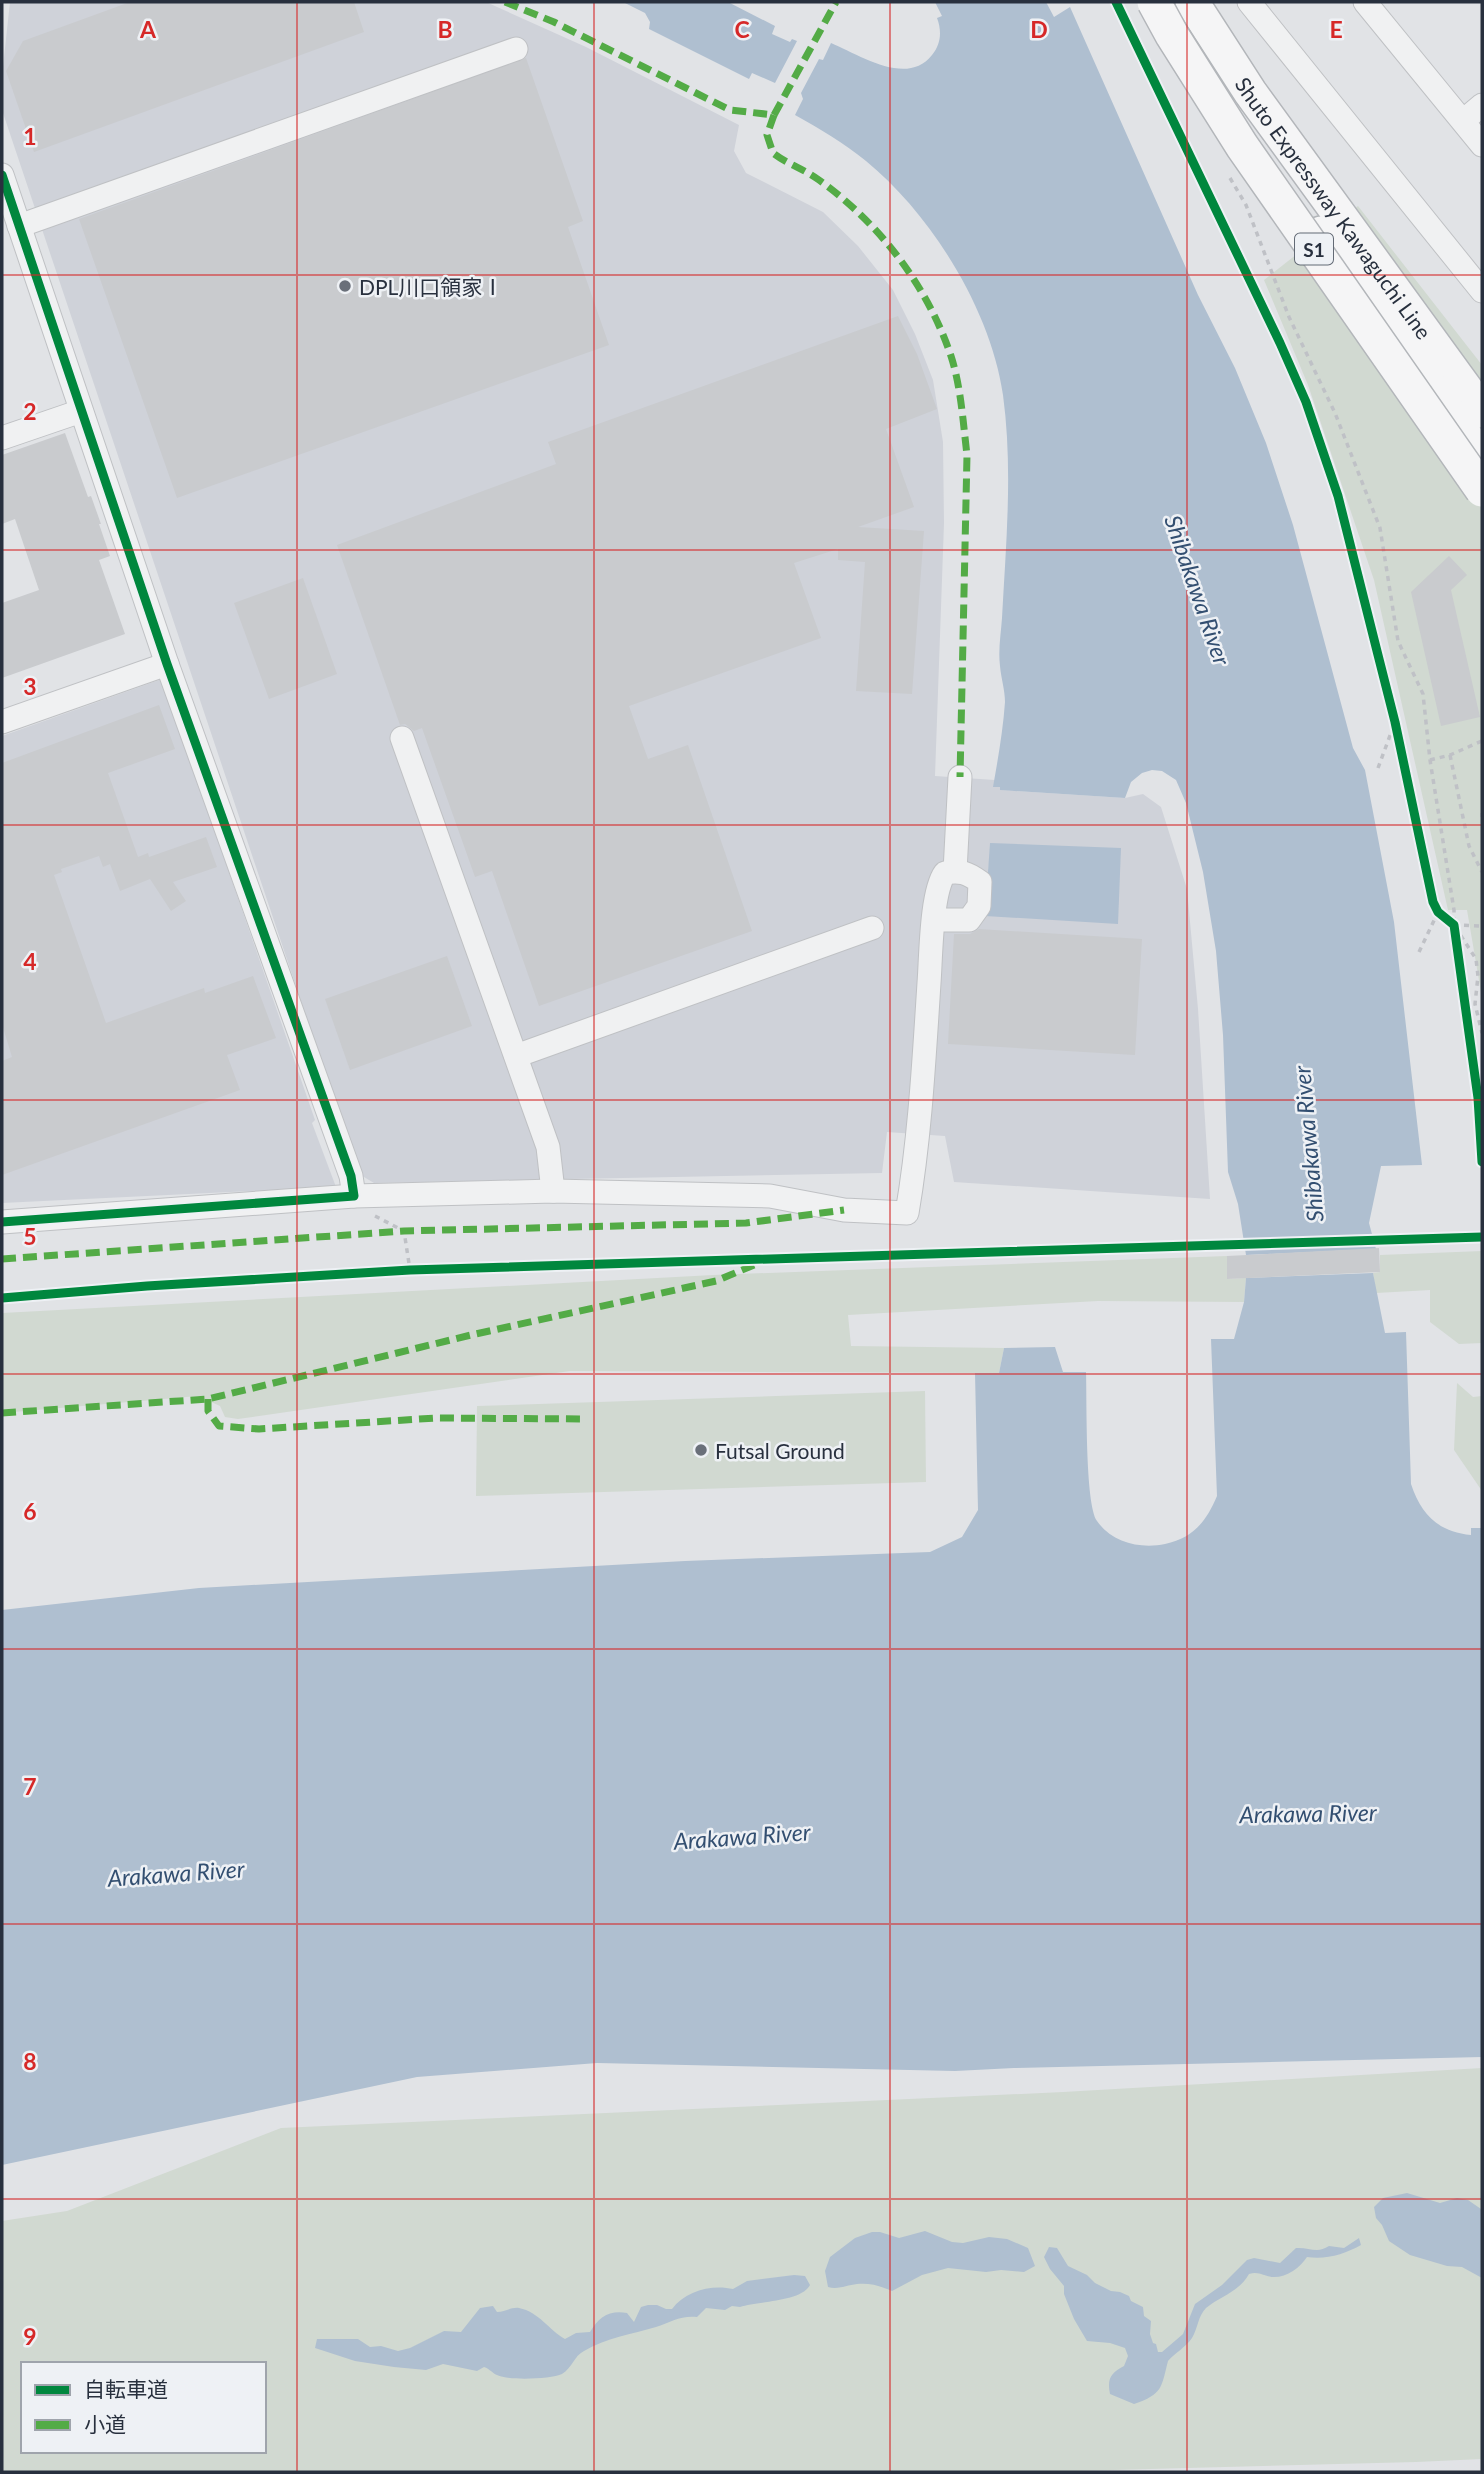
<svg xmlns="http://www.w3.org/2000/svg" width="1484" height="2474" font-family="Lato,'Noto Sans JP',sans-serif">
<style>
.built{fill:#cfd2d9}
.green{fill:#d1d9d1;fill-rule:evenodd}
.water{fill:#afbfd0}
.building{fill:#c9cbce}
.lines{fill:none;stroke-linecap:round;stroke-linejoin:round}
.minor-casing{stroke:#bfc1c4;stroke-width:25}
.highway-casing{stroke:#b3b6ba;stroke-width:36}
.path{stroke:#bfc1c6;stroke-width:3.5;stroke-dasharray:5 5;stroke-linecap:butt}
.minor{stroke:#f0f1f2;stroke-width:23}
.highway{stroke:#f5f5f6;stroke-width:33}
.highway-bridge-casing{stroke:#b3b6ba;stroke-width:36;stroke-linecap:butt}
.highway-bridge{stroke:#f5f5f6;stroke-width:33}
.quiet{stroke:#53ab46;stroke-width:7;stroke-dasharray:14 7;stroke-linecap:butt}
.cycleway-casing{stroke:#eef1f5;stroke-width:13}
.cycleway{stroke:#00873e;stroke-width:9}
.grid{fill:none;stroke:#d62828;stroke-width:2;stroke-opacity:0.55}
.poi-dot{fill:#696f79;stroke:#eef1f5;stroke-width:2.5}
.labels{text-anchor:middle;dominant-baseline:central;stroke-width:5;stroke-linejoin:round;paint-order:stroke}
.shield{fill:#eef1f5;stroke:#636a75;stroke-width:2}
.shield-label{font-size:19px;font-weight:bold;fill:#28303e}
.street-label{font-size:21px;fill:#28303e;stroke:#eef1f5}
.poi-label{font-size:21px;fill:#28303e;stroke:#eef1f5;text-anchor:start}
.water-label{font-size:23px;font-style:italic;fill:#334f71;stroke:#eef1f5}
.grid-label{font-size:23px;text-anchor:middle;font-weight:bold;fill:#d62828;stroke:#eef1f5;stroke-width:5;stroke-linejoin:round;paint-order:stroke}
</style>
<rect width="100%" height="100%" fill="#e1e3e6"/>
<g class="built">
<polygon points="10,2 486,2 586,47 739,125 734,151 746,173 823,212 858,246 893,290 915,334 933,380 943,442 944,523 935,776 995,780 994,786 1000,787 1001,790 1125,798 1143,794 1161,807 1187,889 1198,1009 1210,1199 954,1182 945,1136 887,1132 882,1173 374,1183 359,1174 2,110 2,76"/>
<polygon points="162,679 315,1120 312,1123 336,1187 2,1203 2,736"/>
</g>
<g class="green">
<polygon points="1358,206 1482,365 1482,998 1467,910 1448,910 1374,580 1308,385 1264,280"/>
<polygon points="1482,1251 1482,1343 1459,1344 1430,1322 1430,1290 1376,1293 1373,1273 1380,1272 1380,1255"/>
<polygon points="1227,1256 1228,1279 1246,1278 1244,1302 1098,1301 848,1315 851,1346 1004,1348 999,1373 570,1371 238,1419 225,1417 220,1406 198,1396 2,1413 2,1313 713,1275"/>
<polygon points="1457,1383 1473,1397 1482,1396 1482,1491 1454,1450"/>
<polygon points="925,1391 926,1482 476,1496 477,1406"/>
<path d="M 1482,2068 L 1482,2459 L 1416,2462 L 1038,2472 L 2,2472 L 2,2221 L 67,2211 L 281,2128 L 1063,2092 ZM 23,2364 L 264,2364 L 264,2451 L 23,2451 Z"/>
</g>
<g class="water">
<polygon points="623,2 728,2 775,26 772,34 790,42 792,39 797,41 775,83 752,73 749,79 649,29 650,22 645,13"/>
<path d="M 935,2 L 1046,2 L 1054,17 L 1070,7 L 1198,295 L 1235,368 L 1266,443 L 1293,525 L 1353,748 L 1365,770 L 1394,922 L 1422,1165 L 1381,1166 L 1369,1223 L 1376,1249 L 1246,1255 L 1238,1204 L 1228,1172 L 1223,1035 L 1216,951 L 1203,872 L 1186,803 L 1176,780 L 1162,771 L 1152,770 L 1142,773 L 1131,782 L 1125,798 L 1000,790 L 1000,787 L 993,787 C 998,759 1003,730 1005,702 C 1005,690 1001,678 1000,666 C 998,650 1001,633 1002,618 C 1006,544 1013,469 1003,395 C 991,311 932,215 866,161 C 844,143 820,129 795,115 L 803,99 L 801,93 L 819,59 L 823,60 L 831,43 C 860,55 907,87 932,55 C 941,44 942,31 937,18 L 942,16 Z"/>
<polygon points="990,843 1121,848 1118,924 985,916"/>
<path d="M 1373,1273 L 1385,1333 L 1406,1332 L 1411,1484 C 1421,1514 1438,1532 1471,1535 L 1471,1528 L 1482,1528 L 1482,2057 L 1014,2068 L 955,2071 L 597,2063 L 417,2077 L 2,2165 L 2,1610 L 199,1588 L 685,1561 L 930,1552 L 962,1537 L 978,1510 L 975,1373 L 999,1373 L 1004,1348 L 1055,1347 L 1063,1372 L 1086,1372 C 1087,1400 1085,1503 1097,1521 C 1112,1543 1141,1549 1165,1544 C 1193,1538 1206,1522 1217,1496 L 1211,1339 L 1234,1339 L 1244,1302 L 1246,1278 Z"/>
<polygon points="1407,2193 1440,2203 1457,2198 1468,2200 1481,2209 1482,2278 1462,2267 1447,2266 1410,2255 1389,2241 1382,2225 1376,2218 1374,2207 1383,2198"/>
<path d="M 925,2231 L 952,2242 L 963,2243 L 989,2237 L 1007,2239 L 1028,2248 L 1035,2266 L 1024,2272 L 1001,2270 L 986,2272 L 948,2268 L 922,2275 L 892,2291 C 880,2286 871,2283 857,2284 C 847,2285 838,2290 828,2287 L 825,2271 L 830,2257 L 855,2238 L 872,2232 L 880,2232 L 899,2238 Z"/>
<path d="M 1359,2238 L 1361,2245 C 1345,2254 1326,2260 1307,2257 C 1300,2268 1286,2278 1272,2277 C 1263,2276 1259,2271 1249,2274 C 1240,2291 1221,2296 1206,2308 C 1198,2316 1198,2328 1192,2338 C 1186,2347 1175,2353 1168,2361 C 1161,2388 1163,2394 1134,2404 L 1110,2394 C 1107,2378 1111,2373 1124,2366 L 1128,2356 L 1125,2348 L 1110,2343 L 1087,2341 L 1074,2319 L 1064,2294 L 1064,2286 L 1050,2269 L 1044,2257 L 1049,2247 L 1057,2248 L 1068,2266 L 1087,2275 L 1095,2283 L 1111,2291 L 1120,2292 L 1129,2296 L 1131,2301 L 1143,2307 L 1144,2316 L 1151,2321 L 1150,2334 L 1153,2343 L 1156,2344 L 1158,2352 L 1162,2352 L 1183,2334 L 1195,2304 L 1222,2285 L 1247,2260 L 1254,2258 L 1280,2263 L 1296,2248 C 1309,2247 1317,2254 1329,2246 L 1344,2248 Z"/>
<path d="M 794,2275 L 805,2276 L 810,2285 C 801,2302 758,2301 740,2307 L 732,2306 L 725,2310 L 706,2308 L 697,2317 C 682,2315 670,2322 656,2327 C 632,2334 606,2338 584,2351 C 574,2356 572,2368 562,2374 C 551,2379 509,2381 497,2375 C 492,2373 490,2369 484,2367 L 477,2371 L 443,2364 L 426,2370 L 394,2367 L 355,2361 L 315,2348 L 317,2339 L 358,2339 L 370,2347 L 381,2346 L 398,2351 L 410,2348 L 444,2331 L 461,2332 L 480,2308 L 493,2306 L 497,2312 C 505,2312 511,2307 519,2308 C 539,2312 549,2330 565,2339 L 576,2333 L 590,2332 C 599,2317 609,2310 627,2313 L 634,2322 L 641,2307 L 648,2305 L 657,2305 L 666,2309 L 672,2309 C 685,2291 712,2284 733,2289 L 747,2281 Z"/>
</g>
<g class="building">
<polygon points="130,2 354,2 364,32 34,152 6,71 23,41"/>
<polygon points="526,58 583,221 568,227 609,345 177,498 79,219"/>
<polygon points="898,316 917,354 937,409 886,429 914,507 858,527 924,531 912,694 856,691 865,562 838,560 838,549 794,563 821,638 629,706 648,759 688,745 752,931 539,1006 492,871 475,877 422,728 414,731 405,724 400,725 337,545 556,464 548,442"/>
<polygon points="65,433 88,497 91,496 101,524 99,524 110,556 99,560 125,634 2,678 2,603 39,590 15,519 2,524 2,455"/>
<polygon points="1449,556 1467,575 1451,590 1480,717 1441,726 1411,592"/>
<polygon points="303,578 337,674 269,699 234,603"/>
<polygon points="159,705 175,749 108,773 138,857 148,853 149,857 206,837 217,867 173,882 186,901 171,911 150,879 120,891 110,864 103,867 99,856 61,869 62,872 54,875 106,1023 204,988 205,993 253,976 276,1038 227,1055 240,1090 2,1175 2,1061 12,1057 2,1024 2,763"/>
<polygon points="979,929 1142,939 1135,1055 948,1044 954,934 970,934"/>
<polygon points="447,956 472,1026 350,1070 325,999"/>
<polygon points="1379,1248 1380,1272 1227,1279 1227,1256"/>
</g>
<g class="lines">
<defs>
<g id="minor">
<polyline points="1249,2 1482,291"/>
<polyline points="1365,2 1482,145"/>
<polyline points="1463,121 1482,105"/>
<polyline points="2,175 167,664 351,1176 354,1196"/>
<polyline points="19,226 516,49"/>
<polyline points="2,438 81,411"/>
<polyline points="2,722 167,664"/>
<polyline points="402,738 548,1147 553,1191"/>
<polyline points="955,871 960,777"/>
<polyline points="516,1056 872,928"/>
<path d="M 2,1222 L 354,1196 L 553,1191 L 770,1196 L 844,1210 L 907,1213 C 920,1137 924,1060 929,983 C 931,957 931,892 945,873 C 960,870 968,873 980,882 L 979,906 L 969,920 L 934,920"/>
</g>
<g id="highway">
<path id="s1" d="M 1192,2 L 1250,92 L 1482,411"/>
<polyline points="1321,233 1482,459"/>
</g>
</defs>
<use href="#minor" class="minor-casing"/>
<use href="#highway" class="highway-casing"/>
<g class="path">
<polyline points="1230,178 1246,205 1289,317 1335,413 1380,528 1398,641 1423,694 1430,760 1454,910 1454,925 1476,959 1478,976 1475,1004 1482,1033"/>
<polyline points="1450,755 1469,846 1482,872"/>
<polyline points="1430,760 1450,755 1482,741"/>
<polyline points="1378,768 1395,722"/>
<polyline points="1482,813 1482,817"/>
<polyline points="1454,925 1482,926"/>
<polyline points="1419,952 1438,912"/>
<polyline points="1482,1112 1479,1119 1482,1121"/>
<polyline points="375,1216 404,1231 410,1270"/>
<polyline points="1379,1241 1482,1237"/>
</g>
<use href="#minor" class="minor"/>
<use href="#highway" class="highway"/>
<defs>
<polyline id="highway-bridge" points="1154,2 1172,35 1242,146 1482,490"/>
</defs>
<use href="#highway-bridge" class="highway-bridge-casing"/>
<use href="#highway-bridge" class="highway-bridge"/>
<g class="quiet">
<polyline points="505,2 554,22 730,110 774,115 836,2"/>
<path d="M 774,115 L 767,135 L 773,153 C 787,164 804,169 819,180 C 879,223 927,285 951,356 C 961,387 963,422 967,455 L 960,777"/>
<polyline points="2,1259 404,1231 746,1223 844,1210"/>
<polyline points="208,1399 208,1411 219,1426 259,1429 437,1418 586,1419"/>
<polyline points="2,1413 208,1399 471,1335 716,1281 754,1265"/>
</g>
<defs>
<g id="cycleway">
<polyline points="1116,2 1280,343 1306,402 1338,496 1378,655 1395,722 1433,902 1438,912 1454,925 1478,1098 1482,1162"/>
<polyline points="2,175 167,664 351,1176 354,1196 2,1222"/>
<polyline points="2,1298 147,1286 410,1270 1482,1237"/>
</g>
</defs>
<use href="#cycleway" class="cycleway-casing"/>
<use href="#cycleway" class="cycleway"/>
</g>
<path class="grid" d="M 297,2 L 297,2472M 594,2 L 594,2472M 890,2 L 890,2472M 1187,2 L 1187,2472M 2,275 L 1482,275M 2,550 L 1482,550M 2,825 L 1482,825M 2,1100 L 1482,1100M 2,1374 L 1482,1374M 2,1649 L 1482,1649M 2,1924 L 1482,1924M 2,2199 L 1482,2199"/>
<g class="poi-dot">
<circle cx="345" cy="286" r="7"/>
<circle cx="701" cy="1450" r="7"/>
</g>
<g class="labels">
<rect class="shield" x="1295" y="233.5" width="38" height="31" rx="5"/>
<g class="shield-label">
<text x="1314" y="249">S1</text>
</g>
<g class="street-label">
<text stroke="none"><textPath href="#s1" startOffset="250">Shuto Expressway Kawaguchi Line</textPath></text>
</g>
<g class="poi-label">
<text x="359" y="286">DPL川口領家Ⅰ</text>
<text x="715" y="1450">Futsal Ground</text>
</g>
<g class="water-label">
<text transform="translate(1198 590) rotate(71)">Shibakawa River</text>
<text transform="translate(1308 1144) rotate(-95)">Shibakawa River</text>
<text transform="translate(1308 1813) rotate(-1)">Arakawa River</text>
<text transform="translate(742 1836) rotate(-4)">Arakawa River</text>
<text transform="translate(176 1873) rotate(-4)">Arakawa River</text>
</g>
</g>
<g class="grid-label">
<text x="148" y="38">A</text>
<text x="445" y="38">B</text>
<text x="742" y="38">C</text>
<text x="1039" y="38">D</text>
<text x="1336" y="38">E</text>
<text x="30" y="145">1</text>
<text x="30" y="420">2</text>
<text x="30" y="695">3</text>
<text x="30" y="970">4</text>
<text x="30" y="1245">5</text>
<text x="30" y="1520">6</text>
<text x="30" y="1795">7</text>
<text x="30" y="2070">8</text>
<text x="30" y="2345">9</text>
</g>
<rect width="1484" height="2474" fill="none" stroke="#28303e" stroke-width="7"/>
<rect x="21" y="2362" width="245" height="91" fill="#eef1f5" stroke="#9fa4ac" stroke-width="2"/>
<rect x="35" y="2385" width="35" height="10" fill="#00873e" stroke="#9fa4ac" stroke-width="2"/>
<text x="84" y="2397" font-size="21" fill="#28303e">自転車道</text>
<rect x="35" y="2420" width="35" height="10" fill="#53ab46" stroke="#9fa4ac" stroke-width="2"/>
<text x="84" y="2432" font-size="21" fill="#28303e">小道</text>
</svg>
